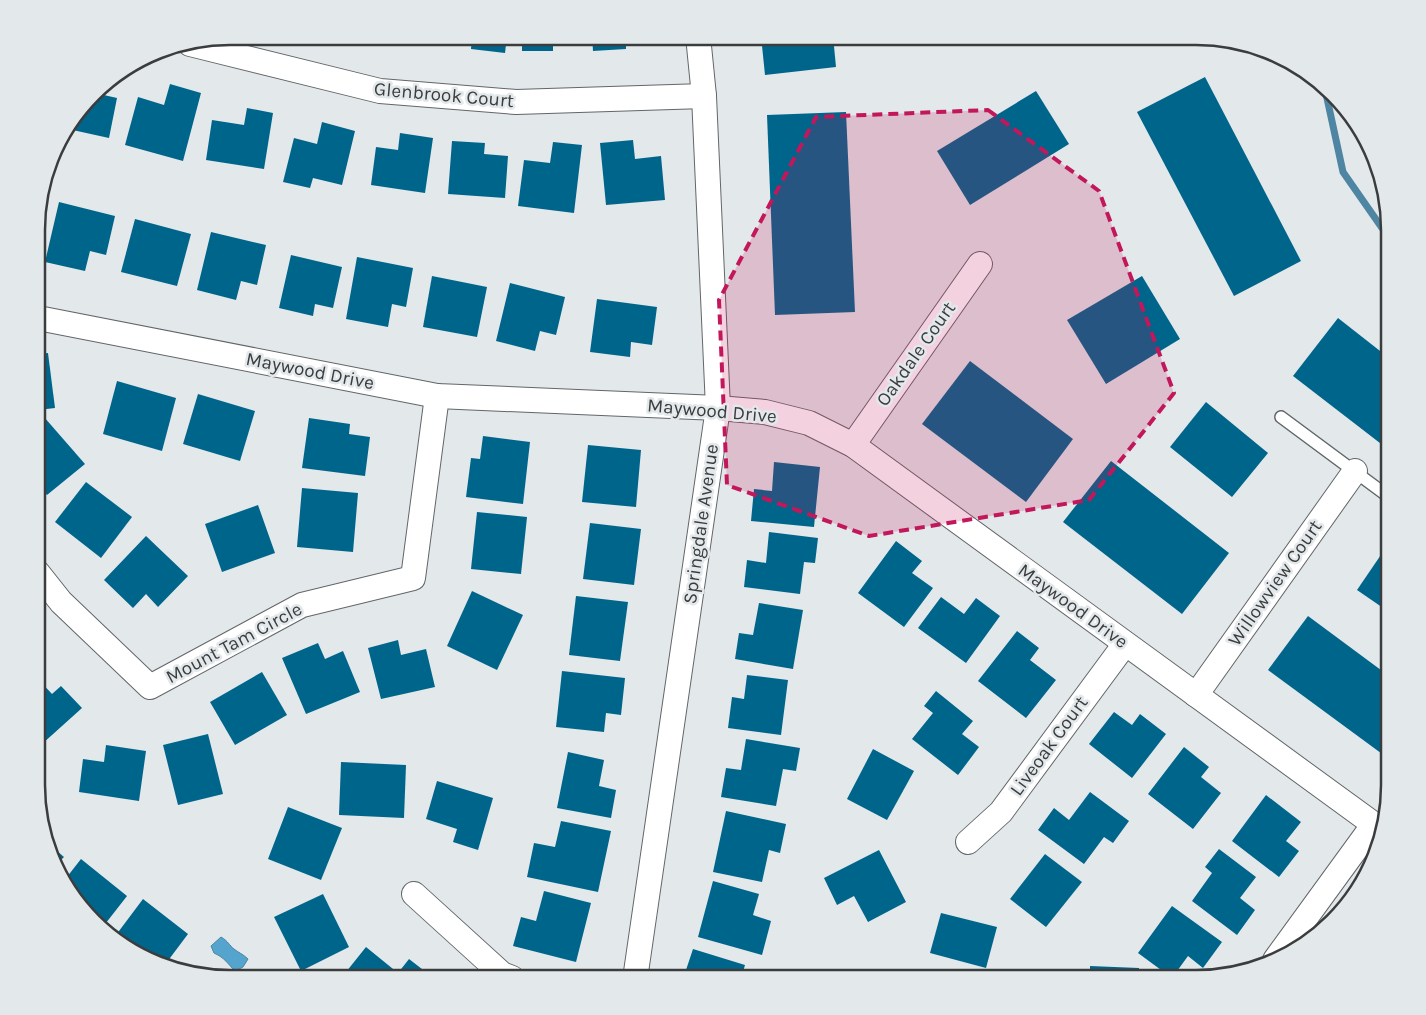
<svg xmlns="http://www.w3.org/2000/svg" width="1426" height="1015" font-family="Karla,sans-serif">
<style>
.water{fill:#55a4cd;stroke:#4d85a2}
.lines{fill:none;stroke-linecap:round;stroke-linejoin:round}
.stream{stroke:#4d85a2;stroke-width:7}
.building{fill:#00658b}
.service-casing{stroke:#626669;stroke-width:14}
.minor-casing{stroke:#626669;stroke-width:26}
.service{stroke:#fff;stroke-width:11}
.minor{stroke:#fff;stroke-width:24}
.marked{fill:#c2185b;fill-opacity:0.2;stroke:#c2185b;stroke-width:4;stroke-dasharray:10 6;stroke-linejoin:round}
.labels{text-anchor:middle;dominant-baseline:central;stroke-width:5;stroke-linejoin:round;paint-order:stroke}
.street-label{font-size:19px;fill:#3b3c3e;stroke:#e3e8ea}
.rim{fill:none;stroke:#3b3c3e;stroke-width:2.5}
</style>
<rect width="100%" height="100%" fill="#e3e8ea"/>
<path class="water" d="M 221,937 C 228,941 229,945 234,949 C 239,953 243,954 248,959 L 243,967 L 235,971 C 227,963 225,958 214,953 L 211,946 Z"/>
<g class="lines">
<polyline class="stream" points="1325,89 1343,172 1389,238"/>
</g>
<g class="building">
<polygon points="384,36 404,36 403,42 383,41"/>
<polygon points="472,36 507,36 505,53 471,49"/>
<polygon points="522,36 578,36 578,38 553,38 553,51 522,51"/>
<polygon points="592,36 626,36 626,49 593,51"/>
<polygon points="761,36 833,36 836,67 765,75"/>
<polygon points="1205,77 1301,261 1234,296 1137,112"/>
<polygon points="170,84 201,93 183,161 125,145 138,97 164,105"/>
<polygon points="1036,91 1069,144 970,205 937,151"/>
<polygon points="95,93 117,98 109,138 68,129"/>
<polygon points="247,108 273,113 264,169 206,160 212,120 244,125"/>
<polygon points="846,112 855,312 775,315 767,115"/>
<polygon points="322,122 355,131 342,185 313,178 310,188 283,182 294,138 317,144"/>
<polygon points="400,133 433,138 425,193 371,185 376,147 398,150"/>
<polygon points="633,140 635,159 661,156 665,200 606,205 600,143"/>
<polygon points="452,141 485,143 484,154 508,156 505,198 448,194"/>
<polygon points="553,142 582,145 574,213 518,206 524,160 550,163"/>
<polygon points="59,202 115,216 106,255 90,251 85,271 45,262"/>
<polygon points="135,219 191,234 177,286 121,272"/>
<polygon points="211,232 266,245 257,285 241,281 236,300 197,290"/>
<polygon points="291,255 342,267 333,308 315,304 313,316 279,308"/>
<polygon points="357,257 413,268 406,307 392,304 388,327 346,319"/>
<polygon points="432,276 487,287 477,337 423,327"/>
<polygon points="1142,276 1180,339 1106,384 1067,320"/>
<polygon points="510,283 565,297 556,335 540,331 535,351 496,341"/>
<polygon points="597,299 657,307 652,345 631,342 630,357 590,352"/>
<polygon points="1338,318 1389,358 1389,450 1293,376"/>
<polygon points="48,353 55,408 38,410 38,354"/>
<polygon points="970,361 1073,439 1026,502 922,424"/>
<polygon points="117,381 176,398 162,451 103,434"/>
<polygon points="198,394 255,411 240,461 183,444"/>
<polygon points="1206,402 1268,453 1232,497 1170,447"/>
<polygon points="44,417 85,464 47,495 38,485 38,422"/>
<polygon points="309,418 350,424 349,434 370,437 365,476 302,468"/>
<polygon points="483,436 530,442 523,504 466,497 471,458 480,459"/>
<polygon points="588,445 641,450 636,507 582,502"/>
<polygon points="1111,461 1229,553 1182,614 1063,522"/>
<polygon points="774,462 820,467 814,527 751,521 754,489 772,491"/>
<polygon points="86,482 132,517 101,558 55,522"/>
<polygon points="302,488 358,493 353,552 297,547"/>
<polygon points="258,505 275,553 222,572 205,524"/>
<polygon points="477,512 527,517 521,574 471,569"/>
<polygon points="590,523 641,529 634,585 583,579"/>
<polygon points="769,532 818,538 815,563 804,562 800,594 744,587 747,560 766,563"/>
<polygon points="146,536 188,576 158,607 146,594 133,608 104,580"/>
<polygon points="896,541 922,561 912,573 933,588 904,627 858,593"/>
<polygon points="1389,543 1389,612 1357,590"/>
<polygon points="472,591 523,615 497,670 447,646"/>
<polygon points="576,596 628,602 620,661 569,655"/>
<polygon points="941,597 964,614 976,598 1000,616 966,663 918,628"/>
<polygon points="759,603 803,610 793,669 735,659 739,633 753,635"/>
<polygon points="1308,616 1389,676 1389,759 1268,670"/>
<polygon points="1017,631 1039,648 1030,660 1056,680 1026,718 978,681"/>
<polygon points="398,640 401,655 426,649 435,687 381,699 368,648"/>
<polygon points="318,643 325,659 343,651 360,692 306,714 282,658"/>
<polygon points="562,671 625,678 621,715 606,713 604,732 556,727"/>
<polygon points="262,672 287,715 235,745 210,702"/>
<polygon points="747,675 788,680 781,735 728,728 732,697 744,699"/>
<polygon points="38,679 52,694 61,686 82,708 42,744 38,739"/>
<polygon points="936,691 973,721 962,734 979,747 958,775 912,739 933,713 924,706"/>
<polygon points="1114,712 1132,725 1140,714 1166,734 1132,778 1089,744"/>
<polygon points="208,734 223,794 178,805 163,745"/>
<polygon points="746,739 800,748 796,771 783,769 776,806 721,797 726,768 741,770"/>
<polygon points="106,745 146,751 139,801 79,792 83,759 104,762"/>
<polygon points="1184,747 1209,767 1201,777 1221,793 1193,829 1148,794"/>
<polygon points="873,749 914,771 887,820 847,799"/>
<polygon points="568,752 604,760 599,786 616,790 611,818 557,808"/>
<polygon points="341,762 406,765 404,818 339,815"/>
<polygon points="437,781 493,798 478,850 453,842 457,829 426,819"/>
<polygon points="1090,792 1129,821 1113,843 1104,837 1084,864 1038,830 1054,808 1069,820"/>
<polygon points="1266,795 1301,822 1286,841 1299,851 1279,877 1232,841"/>
<polygon points="288,807 342,828 321,880 268,859"/>
<polygon points="726,811 786,824 780,853 769,850 762,882 713,872"/>
<polygon points="561,821 611,831 598,892 527,877 534,843 555,847"/>
<polygon points="50,845 64,857 56,865"/>
<polygon points="1219,849 1256,877 1240,898 1255,910 1237,935 1192,901 1212,873 1205,867"/>
<polygon points="879,850 906,902 868,922 854,896 837,905 824,878"/>
<polygon points="1045,854 1082,882 1046,927 1010,899"/>
<polygon points="81,859 127,896 102,928 63,882"/>
<polygon points="713,881 759,894 753,915 771,921 762,955 698,937"/>
<polygon points="544,891 591,903 576,962 513,946 521,917 536,921"/>
<polygon points="323,894 349,947 301,971 274,917"/>
<polygon points="143,899 188,934 164,966 113,939"/>
<polygon points="1172,906 1222,942 1203,968 1188,956 1172,978 1138,953"/>
<polygon points="941,913 997,927 986,968 930,953"/>
<polygon points="366,947 398,973 409,959 431,976 429,978 344,978 342,977"/>
<polygon points="693,949 745,965 741,979 692,979 684,976"/>
<polygon points="1090,966 1139,968 1138,979 1090,979"/>
<polygon points="215,969 226,978 209,977"/>
<polygon points="792,970 810,979 789,979"/>
</g>
<g class="lines">
<defs>
<polyline id="service" points="1281,417 1389,497"/>
<g id="minor">
<polyline points="190,44 380,91 516,102 704,96"/>
<polyline points="38,318 437,396 718,408 765,412 809,423 853,445 1383,831"/>
<polyline points="853,445 980,264"/>
<polyline points="38,573 61,602 150,687 302,605 413,578 437,396"/>
<polyline points="1196,695 1355,471"/>
<polyline points="968,842 1001,812 1125,644"/>
<polyline points="414,894 502,974 512,978"/>
<polyline points="1275,960 1374,824"/>
<polyline points="635,979 718,408 704,96 698,36"/>
</g>
</defs>
<use href="#service" class="service-casing"/>
<use href="#minor" class="minor-casing"/>
<use href="#service" class="service"/>
<use href="#minor" class="minor"/>
</g>
<path class="marked" d="M 988,110 L 1099,191 L 1174,393 L 1089,500 L 869,536 L 727,485 L 719,300 L 816,117 Z"/>
<g class="labels">
<g class="street-label">
<text transform="translate(444 95) rotate(5)">Glenbrook Court</text>
<text transform="translate(916 354) rotate(-55)">Oakdale Court</text>
<text transform="translate(310 371) rotate(11)">Maywood Drive</text>
<text transform="translate(712 411) rotate(5)">Maywood Drive</text>
<text transform="translate(701 524) rotate(-82)">Springdale Avenue</text>
<text transform="translate(1275 583) rotate(-55)">Willowview Court</text>
<text transform="translate(1073 606) rotate(36)">Maywood Drive</text>
<text transform="translate(234 643) rotate(-28)">Mount Tam Circle</text>
<text transform="translate(1049 746) rotate(-54)">Liveoak Court</text>
</g>
</g>
<path d="M0 0H1426V1015H0ZM230 45H1196A185 185 0 0 1 1381 230V785A185 185 0 0 1 1196 970H230A185 185 0 0 1 45 785V230A185 185 0 0 1 230 45Z" fill="#e3e8ea" fill-rule="evenodd"/>
<path class="rim" d="M230 45H1196A185 185 0 0 1 1381 230V785A185 185 0 0 1 1196 970H230A185 185 0 0 1 45 785V230A185 185 0 0 1 230 45Z"/>
</svg>
